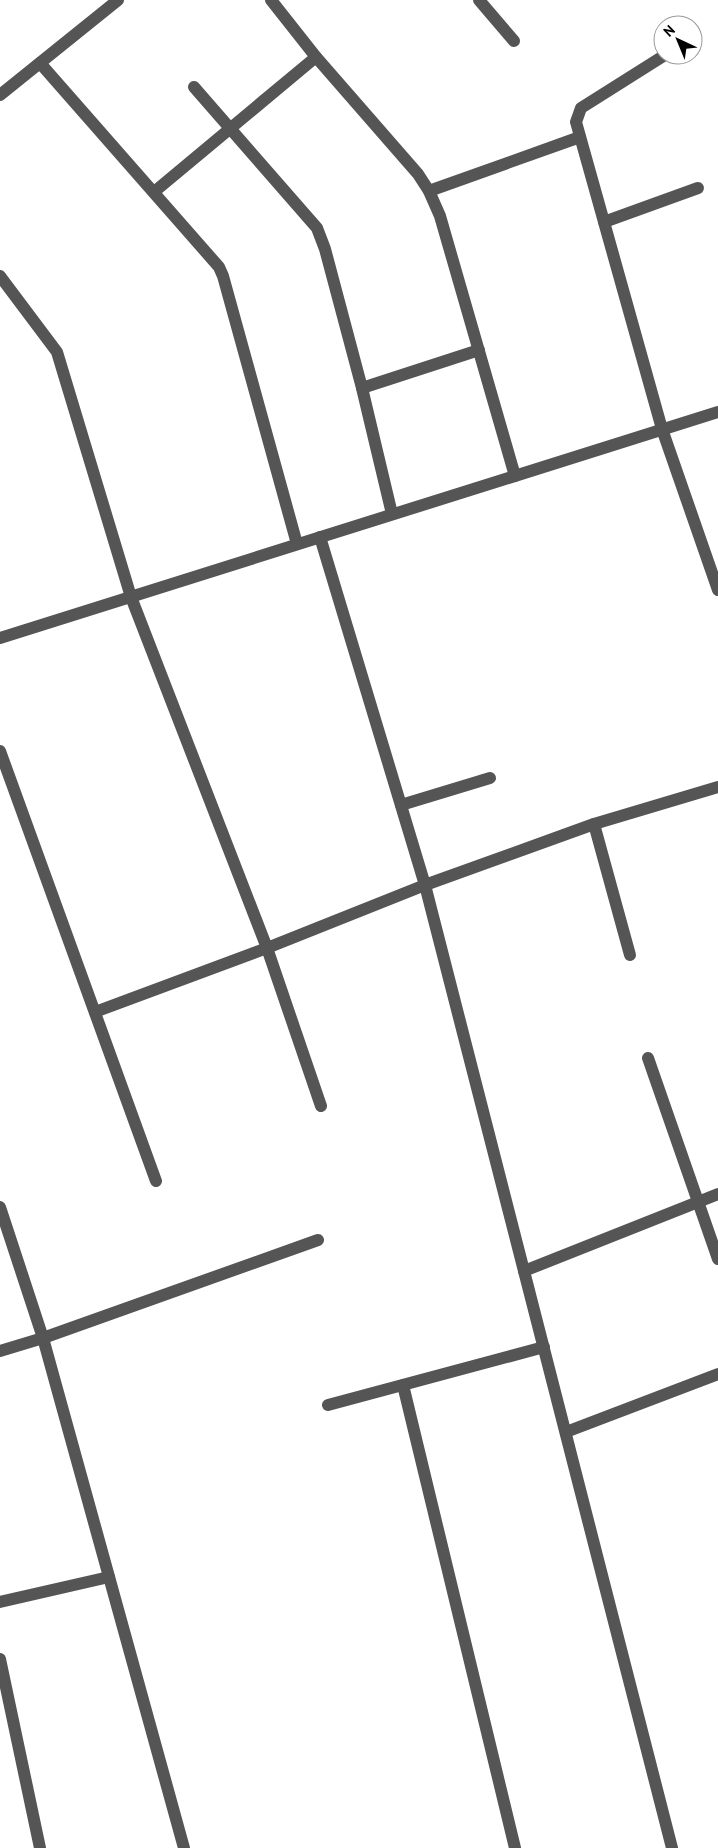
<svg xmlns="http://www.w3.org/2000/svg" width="718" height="1848" font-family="'PT Sans',sans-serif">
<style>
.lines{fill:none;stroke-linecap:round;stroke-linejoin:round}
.minor{stroke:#555;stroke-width:12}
</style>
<rect width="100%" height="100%" fill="#fff"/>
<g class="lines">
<g class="minor">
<polyline points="271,0 316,57 418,174 429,191 440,216 515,476"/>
<polyline points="479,0 514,41"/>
<polyline points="665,55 581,108 576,122 662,429 718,590"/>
<polyline points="40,63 219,267 223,276 297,544"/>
<polyline points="194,87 317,228 325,249 362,388 392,514"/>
<polyline points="0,95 118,0"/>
<polyline points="429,191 580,137"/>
<polyline points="154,192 316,57"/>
<polyline points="604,222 698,188"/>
<polyline points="0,276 57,352 131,597 267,948 321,1106"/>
<polyline points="362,388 479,350"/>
<polyline points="320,537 425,885 672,1848"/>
<polyline points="0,638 718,412"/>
<polyline points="0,751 156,1181"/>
<polyline points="401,805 490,778"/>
<polyline points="594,824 630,955"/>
<polyline points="95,1012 267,948 425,885 594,824 718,787"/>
<polyline points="648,1058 718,1259"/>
<polyline points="0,1207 43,1338 184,1848"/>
<polyline points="524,1271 718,1194"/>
<polyline points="0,1351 43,1338 318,1240"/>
<polyline points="403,1385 515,1848"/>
<polyline points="328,1405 544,1347"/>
<polyline points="566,1432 718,1374"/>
<polyline points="0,1602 109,1577"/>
<polyline points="0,1659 40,1848"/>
</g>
</g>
<g transform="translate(678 40) rotate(316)"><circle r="24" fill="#ffffff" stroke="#999999"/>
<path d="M0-4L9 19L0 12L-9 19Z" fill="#000000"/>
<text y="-8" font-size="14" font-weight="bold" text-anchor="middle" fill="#000000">N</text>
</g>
</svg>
